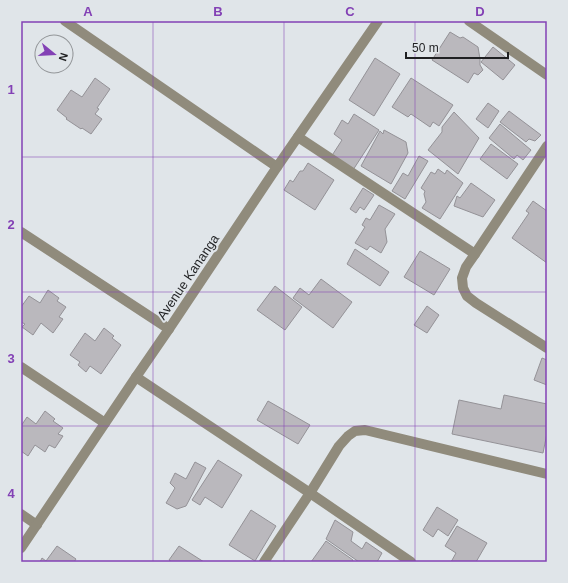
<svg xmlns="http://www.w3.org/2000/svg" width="568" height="583" font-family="Arial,sans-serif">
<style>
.building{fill:#bab8bd;stroke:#949297}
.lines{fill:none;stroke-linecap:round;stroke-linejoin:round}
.minor{stroke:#908b7c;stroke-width:10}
.grid{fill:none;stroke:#8341b5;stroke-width:1;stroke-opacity:0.55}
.labels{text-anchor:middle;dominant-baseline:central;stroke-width:4;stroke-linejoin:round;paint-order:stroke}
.street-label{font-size:13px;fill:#1f2022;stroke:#e0e5e9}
.neatline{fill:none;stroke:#8341b5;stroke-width:1.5}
.grid-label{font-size:13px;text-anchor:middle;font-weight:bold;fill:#8341b5}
</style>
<rect width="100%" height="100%" fill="#e0e5e9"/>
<g class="building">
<polygon points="450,32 460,38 463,37 478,47 480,59 480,65 483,70 478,75 474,73 468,83 432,60"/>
<polygon points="493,47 515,65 503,80 481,62"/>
<polygon points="375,58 400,74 374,116 349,100"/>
<polygon points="95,78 110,89 97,108 99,109 95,114 102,119 91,134 82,128 81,129 66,119 67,118 57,110 71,90 82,97"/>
<polygon points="411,78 453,105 439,126 433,122 430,127 411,114 408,117 392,107"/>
<polygon points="488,103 499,111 488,128 476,119"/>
<polygon points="509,111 541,135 535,141 529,139 526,142 500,122"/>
<polygon points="454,112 479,138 458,174 428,150 442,132 442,127"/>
<polygon points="354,114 379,130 353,170 331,157 342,140 334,134 342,120 348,124"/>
<polygon points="500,124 531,150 523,160 517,155 514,159 489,138"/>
<polygon points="384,130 406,142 408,153 391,184 361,166 380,131 383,134"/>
<polygon points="491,144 518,164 507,179 480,159"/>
<polygon points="419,156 428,161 405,199 392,191 403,173 408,176"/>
<polygon points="308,163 334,180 315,210 284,190 290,180 293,182 300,171 303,171"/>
<polygon points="438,169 445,174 447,170 463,183 440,219 422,208 426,202 424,194 425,191 421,188 431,172 435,174"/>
<polygon points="471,183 495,200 483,217 454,206 457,196 460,198"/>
<polygon points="363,188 374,195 364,210 360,207 356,213 350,209"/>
<polygon points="533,201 547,211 547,263 512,238 529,213 526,211"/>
<polygon points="379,205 395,214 385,229 387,242 381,253 370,246 367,250 355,243 365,227 362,225 366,218 370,220"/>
<polygon points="355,249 389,272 380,286 347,264"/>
<polygon points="420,251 450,269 434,295 404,277"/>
<polygon points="321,279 352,302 333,328 293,298 300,288 309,295"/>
<polygon points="275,286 302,307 285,330 257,310"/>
<polygon points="48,290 59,298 57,301 66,307 59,317 63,319 53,333 41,323 33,335 22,327 25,324 21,322 21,307 29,296 40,303"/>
<polygon points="427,306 439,315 427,333 414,325"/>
<polygon points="104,328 114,336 112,338 121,345 101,374 90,366 86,372 78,365 80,362 70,355 85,333 95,341"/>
<polygon points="542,358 547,360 547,385 534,380"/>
<polygon points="504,395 547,404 547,433 543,453 452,434 459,400 501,409"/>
<polygon points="268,401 310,425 298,444 257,420"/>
<polygon points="45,411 55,419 53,421 63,428 58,434 63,436 55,448 49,445 45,452 35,445 28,456 21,451 21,426 27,417 36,424"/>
<polygon points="218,460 242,475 222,508 205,497 200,505 192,500"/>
<polygon points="195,462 206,468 186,506 177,509 166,503 175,488 170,483 175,473 186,479"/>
<polygon points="437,507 458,520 448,536 438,529 433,537 423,530"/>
<polygon points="251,510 276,526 255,561 229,545"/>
<polygon points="335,520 353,532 351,541 362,549 366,542 382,553 377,562 359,562 326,539"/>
<polygon points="457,526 487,543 476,562 451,562 456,553 445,546"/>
<polygon points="326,541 353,560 352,562 311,562"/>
<polygon points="57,546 76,559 74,562 40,562 42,558 46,561"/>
<polygon points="179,546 204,562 172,562 169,560"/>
</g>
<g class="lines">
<g class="minor">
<polyline points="65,21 277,167"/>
<polyline points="469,21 547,75"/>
<polyline points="298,137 475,254"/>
<polyline points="547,146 475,254 466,267 462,278 463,288 467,296 476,303 547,348"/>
<polyline points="21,232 169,329"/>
<polyline points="21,367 105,423"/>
<polyline points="136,377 310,493 411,562"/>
<polyline points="21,514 37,525"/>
<polyline points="21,548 136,377 169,329 277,167 378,21"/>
<polyline points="264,562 310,493 339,446 348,436 355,431 365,430 547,474"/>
</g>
</g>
<path class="grid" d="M 153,21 L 153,562M 284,21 L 284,562M 415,21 L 415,562M 21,157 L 547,157M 21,292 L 547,292M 21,426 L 547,426"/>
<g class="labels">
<g class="street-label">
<text transform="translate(188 277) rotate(-56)">Avenue Kananga</text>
</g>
</g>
<rect width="568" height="583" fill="none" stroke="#e0e5e9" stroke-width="44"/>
<g transform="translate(54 54) rotate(108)"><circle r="19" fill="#e0e5e9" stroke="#939699"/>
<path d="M0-3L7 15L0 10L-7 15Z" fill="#8341b5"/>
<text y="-6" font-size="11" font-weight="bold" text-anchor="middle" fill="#1f2022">N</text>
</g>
<path d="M406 52v6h102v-6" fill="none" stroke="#1f2022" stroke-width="2"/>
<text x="412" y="52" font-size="12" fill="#1f2022" stroke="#e0e5e9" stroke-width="3" paint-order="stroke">50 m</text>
<rect x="22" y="22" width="524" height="539" class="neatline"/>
<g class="grid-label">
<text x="88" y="16">A</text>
<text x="218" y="16">B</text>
<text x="350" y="16">C</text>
<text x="480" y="16">D</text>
<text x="11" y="94">1</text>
<text x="11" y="229">2</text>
<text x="11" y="363">3</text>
<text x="11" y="498">4</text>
</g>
</svg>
